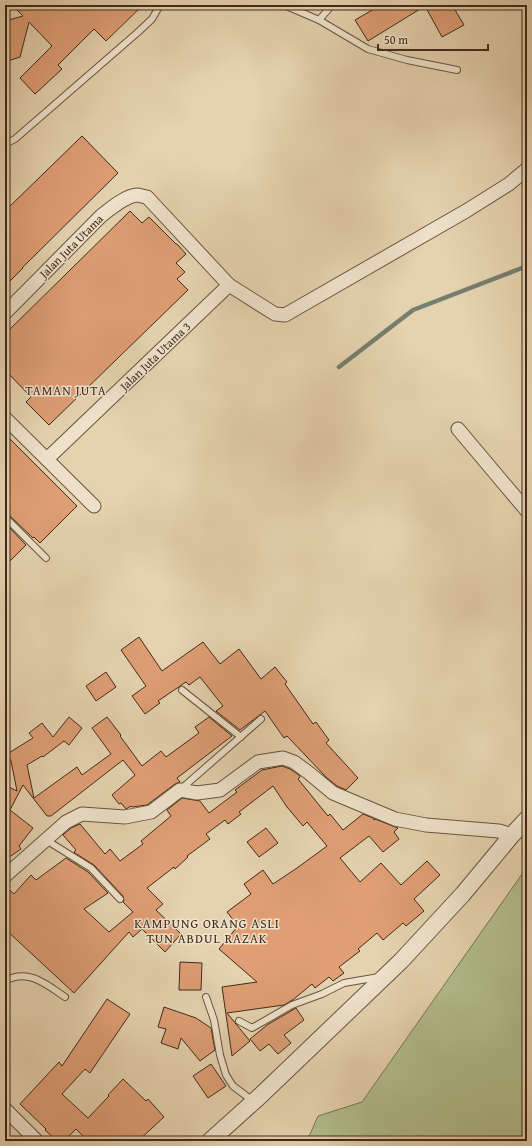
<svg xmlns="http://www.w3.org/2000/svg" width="532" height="1146" font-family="'Gentium Book Plus',serif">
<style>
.green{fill:#b2bd8c;stroke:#797453}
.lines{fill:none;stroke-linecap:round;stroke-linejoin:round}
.stream{stroke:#747f6f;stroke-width:4.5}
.building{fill:#df9e74;stroke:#402a1a}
.service-casing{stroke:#69543f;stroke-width:8}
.minor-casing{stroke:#69543f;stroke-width:15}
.tertiary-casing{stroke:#69543f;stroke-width:18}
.service{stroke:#eee2cb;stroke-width:6}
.minor{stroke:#eee2cb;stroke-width:13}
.tertiary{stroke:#eee2cb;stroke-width:16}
.labels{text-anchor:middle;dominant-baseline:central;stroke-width:3;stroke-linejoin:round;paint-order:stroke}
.street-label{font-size:12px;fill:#402a1a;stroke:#eee2cb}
.neighbourhood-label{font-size:13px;letter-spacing:1px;fill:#402a1a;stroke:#eee2cb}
</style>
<rect width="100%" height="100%" fill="#e5d2af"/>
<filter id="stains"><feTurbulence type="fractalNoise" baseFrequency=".005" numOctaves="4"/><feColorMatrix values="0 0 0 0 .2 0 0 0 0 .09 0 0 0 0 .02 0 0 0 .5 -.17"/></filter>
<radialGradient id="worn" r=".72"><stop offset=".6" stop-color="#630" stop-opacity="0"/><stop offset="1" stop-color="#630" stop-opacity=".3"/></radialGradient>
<polygon class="green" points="527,867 527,1141 307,1141 318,1116 362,1102"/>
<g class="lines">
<polyline class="stream" points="339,367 413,310 527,266"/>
</g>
<g class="building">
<polygon points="12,5 143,5 106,41 94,29 58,65 62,69 35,94 20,78 52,46 29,22 20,57 5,62 5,21 23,16"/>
<polygon points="381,5 452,5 464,25 442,37 425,6 368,41 355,20"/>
<polygon points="82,136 118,173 22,268 23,268 5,286 5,211"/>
<polygon points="130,211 142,223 149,217 176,244 177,244 186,254 176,263 185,272 177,279 188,290 49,425 26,402 31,397 5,370 5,334"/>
<polygon points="5,434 77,506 40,543 34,537 33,538 8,514 5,513"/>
<polygon points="5,523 26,545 5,566"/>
<polygon points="139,637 162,671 203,642 220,664 239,649 261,679 275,667 287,682 285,684 313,724 316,722 329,740 326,743 358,778 346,790 337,786 326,777 287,736 284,738 265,711 240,730 216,711 223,706 200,677 189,685 186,682 158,701 160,703 145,714 132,696 146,686 121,650"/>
<polygon points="106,672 116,687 96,701 86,686"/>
<polygon points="69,717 82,728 69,745 64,741 43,757 42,756 27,765 34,798 77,767 82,775 111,754 92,728 107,717 121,735 120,736 142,766 161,751 166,757 199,733 195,727 209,717 232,736 177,778 180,782 175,784 147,805 132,807 131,806 126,809 121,803 119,804 112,795 135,775 123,760 51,816 47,816 23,785 10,810 33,828 19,846 21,849 5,860 5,785 17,791 11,761 7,754 33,738 29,733 42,723 53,737"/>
<polygon points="282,766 290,769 299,775 300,777 298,779 328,816 330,814 343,830 363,814 373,818 374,820 375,819 398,828 394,832 399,839 383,852 369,836 340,858 360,882 381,863 401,885 427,861 440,875 414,899 424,911 406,926 403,923 383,940 377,933 358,949 360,951 339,967 344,973 333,981 329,977 315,988 312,984 294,999 284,1005 227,1013 250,1041 232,1056 222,987 257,982 219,949 238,926 227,912 251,894 244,884 263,870 273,884 297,868 327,846 307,822 303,826 287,807 273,786 239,812 241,814 228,824 225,820 206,834 210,839 187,856 188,857 175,869 174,867 147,888 163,904 156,910 181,934 165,952 142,929 133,937 129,932 74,993 5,929 5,886 14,894 31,875 36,880 66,858 88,872 108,893 84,909 109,932 133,912 123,902 124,900 123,896 94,865 75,853 74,852 76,850 63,835 71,828 80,824 105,854 110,849 120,861 143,844 141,841 171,816 167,810 182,798 200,801 209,813 237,792 235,790 262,770"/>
<polygon points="266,828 278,843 259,857 247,842"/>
<polygon points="180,962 202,963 201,990 179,990"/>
<polygon points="107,999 130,1014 90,1073 85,1069 62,1094 88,1118 109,1096 108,1095 123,1079 146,1101 148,1099 164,1117 138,1141 88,1141 76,1129 64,1141 57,1141 45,1130 46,1129 20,1104 59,1062 62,1066"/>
<polygon points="164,1007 196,1018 211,1028 215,1050 200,1061 181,1038 178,1049 161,1043 166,1029 158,1027"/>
<polygon points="296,1008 304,1020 284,1035 291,1043 278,1054 269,1044 260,1051 250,1039 267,1025"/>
<polygon points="211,1064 226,1086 208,1098 193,1076"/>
</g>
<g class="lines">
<defs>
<g id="service">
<polyline points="284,5 319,20 368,49 407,60 457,70"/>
<polyline points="319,20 332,5"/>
<polyline points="5,144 15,139 137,33 152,19 160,5"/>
<polyline points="5,517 46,558"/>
<polyline points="182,690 241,737"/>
<polyline points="181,789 261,719"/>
<polyline points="46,840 91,868 120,899"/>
<path d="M 5,981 C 28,968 46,984 65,997"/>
<polyline points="206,997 214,1020 220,1055 226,1075 233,1086 253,1101"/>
<polyline points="239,1021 252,1028 292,1005 322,994 344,983 379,977"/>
</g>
<g id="minor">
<path d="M 5,313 L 101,216 C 110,209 125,196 137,195 C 140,195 144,197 147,197 L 229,285 L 275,314 L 285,315 L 466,211 L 509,184 L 527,169"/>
<polyline points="5,418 94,506"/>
<polyline points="458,429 527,511"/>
<polyline points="47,459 229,285"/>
<polyline points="5,876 66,822 82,814 125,817 151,812 180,790 197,793 220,790 258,762 283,758 294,762 309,773 333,793 395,819 426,825 499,831 512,835"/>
<polyline points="5,1109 37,1141"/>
</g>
<polyline id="tertiary" points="210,1141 260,1096 401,961 463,894 512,835 527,819"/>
</defs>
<use href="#service" class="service-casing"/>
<use href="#minor" class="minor-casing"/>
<use href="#tertiary" class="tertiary-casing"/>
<use href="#service" class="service"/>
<use href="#minor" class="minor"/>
<use href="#tertiary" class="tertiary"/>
</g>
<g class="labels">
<g class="street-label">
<text transform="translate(71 246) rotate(-45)">Jalan Juta Utama</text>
<text transform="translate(155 356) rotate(-44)">Jalan Juta Utama 3</text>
</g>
<g class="neighbourhood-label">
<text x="66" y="390">TAMAN JUTA</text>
<text x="207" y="923">KAMPUNG ORANG ASLI<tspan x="207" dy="15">TUN ABDUL RAZAK</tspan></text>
</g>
</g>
<rect width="532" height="1146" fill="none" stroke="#e5d2af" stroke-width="20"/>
<rect x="6" y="6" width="520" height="1134" fill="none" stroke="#402a1a" stroke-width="2"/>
<rect x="10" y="10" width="512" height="1126" fill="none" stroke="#402a1a"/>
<path d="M378 44v6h110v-6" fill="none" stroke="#402a1a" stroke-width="2"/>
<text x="384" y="44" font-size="12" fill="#402a1a" stroke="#eee2cb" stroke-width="3" paint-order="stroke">50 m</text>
<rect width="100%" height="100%" filter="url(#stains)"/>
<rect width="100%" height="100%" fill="url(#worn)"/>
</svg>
